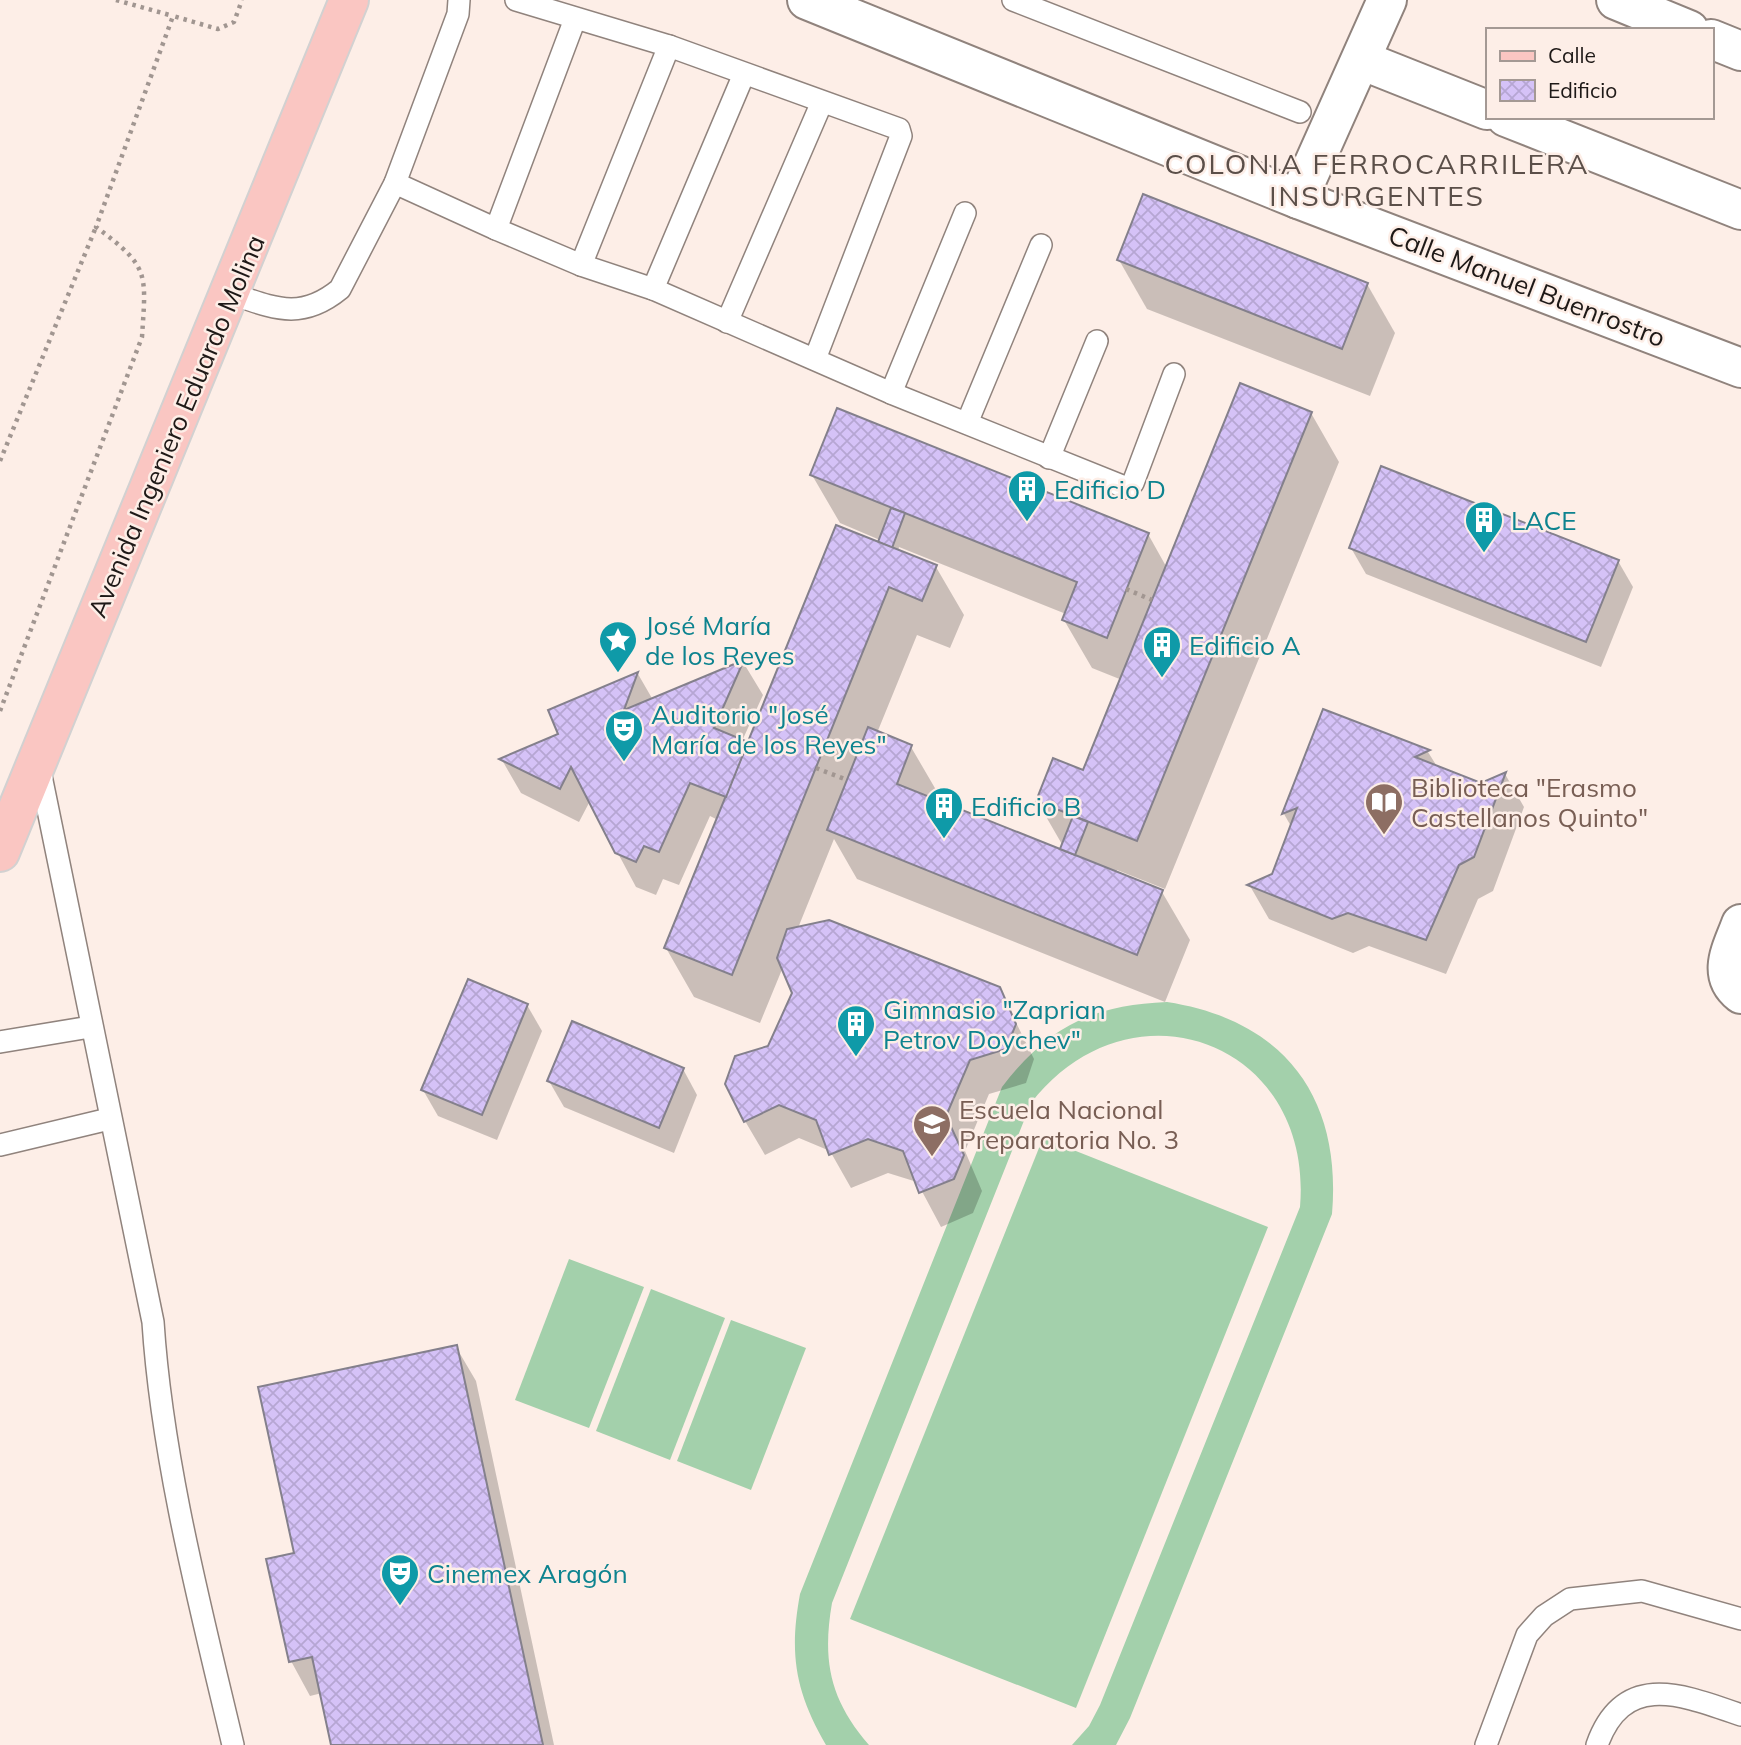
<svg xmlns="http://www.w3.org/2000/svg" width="1741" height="1745" font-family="Mulish,sans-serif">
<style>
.pitch{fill:#a3d0ab}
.shadow{fill:#0003;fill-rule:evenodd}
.building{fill:url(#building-cross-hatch);stroke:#84808c;stroke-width:2}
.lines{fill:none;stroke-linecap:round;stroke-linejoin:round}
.service-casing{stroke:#90837d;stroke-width:24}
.minor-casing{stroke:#90837d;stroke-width:42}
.primary-casing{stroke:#d2d1d1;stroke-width:42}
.path{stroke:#a19691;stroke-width:4.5;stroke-dasharray:3.5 5;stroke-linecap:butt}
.service{stroke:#fff;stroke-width:21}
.minor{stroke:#fff;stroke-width:38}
.primary{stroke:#fac6c2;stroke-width:38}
.labels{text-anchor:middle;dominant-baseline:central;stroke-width:5;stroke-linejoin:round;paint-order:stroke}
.street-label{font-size:26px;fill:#1e1917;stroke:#fdeee7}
.culture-label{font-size:26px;fill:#0d838f;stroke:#fdeee7;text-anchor:start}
.education-label{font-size:26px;fill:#785e54;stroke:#fdeee7;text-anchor:start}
.neighbourhood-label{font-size:28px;letter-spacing:2px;fill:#5b4f49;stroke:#fdeee7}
</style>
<defs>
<pattern id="building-cross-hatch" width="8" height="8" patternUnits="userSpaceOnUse" patternTransform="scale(1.75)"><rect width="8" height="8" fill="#d5c2f7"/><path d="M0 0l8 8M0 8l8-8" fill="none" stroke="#b6a6d3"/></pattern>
</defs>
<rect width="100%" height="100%" fill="#fdeee7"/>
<g class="pitch">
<path d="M 1167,1002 C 1284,1020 1342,1097 1332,1214 L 1130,1718 L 1116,1745 L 1072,1745 L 1089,1726 L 1100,1705 L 1300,1207 C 1314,1043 1132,974 1031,1103 L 832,1603 C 822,1661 830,1700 869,1745 L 826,1745 C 795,1691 789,1654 800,1594 L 1002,1087 C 1048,1027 1092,1005 1167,1002 Z"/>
<polygon points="1043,1138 1268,1227 1076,1708 850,1619"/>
<polygon points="569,1259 644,1287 589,1428 515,1400"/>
<polygon points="651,1289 725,1318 670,1460 596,1431"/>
<polygon points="731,1320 806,1348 751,1490 677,1461"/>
</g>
<g class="shadow">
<polygon points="1119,260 1367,284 1395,333 1370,396 1147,309"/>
<path d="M 1311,413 L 1339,462 L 1165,889 L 1117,870 L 1116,873 L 1162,892 L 1190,940 L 1165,1002 L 857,879 L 834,839 L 798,928 L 999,988 L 1034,1059 L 1026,1083 L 989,1094 L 965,1151 L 982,1191 L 973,1213 L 941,1227 L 917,1182 L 888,1173 L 851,1188 L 830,1151 L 799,1138 L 765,1155 L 745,1121 L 770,1048 L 794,993 L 783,967 L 760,1023 L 694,997 L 666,948 L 718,820 L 710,816 L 679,885 L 663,879 L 656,895 L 636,887 L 590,801 L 579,822 L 521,793 L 502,760 L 561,735 L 551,711 L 638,674 L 653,700 L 743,662 L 763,695 L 742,741 L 749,744 L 880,540 L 840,523 L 812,475 L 1148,534 L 1167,568 ZM 899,547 L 1066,614 L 1064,620 L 1092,668 L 1122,680 L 1084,773 L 1037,801 L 1063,846 L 1061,851 L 937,802 L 939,795 L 911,747 L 877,733 L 917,635 L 950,648 L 964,615 L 936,567 L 898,552 Z"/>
<polygon points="1351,548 1618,561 1633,587 1601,667 1366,574"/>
<polygon points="1324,711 1428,752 1438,768 1481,784 1505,774 1524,807 1493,891 1478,899 1446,974 1369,946 1353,953 1269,919 1250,886 1274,876 1292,828 1284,814"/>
<polygon points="527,1005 542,1031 497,1140 438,1116 423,1090"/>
<polygon points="683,1069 697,1095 674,1153 564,1107 549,1081"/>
<polygon points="456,1347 476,1381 554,1745 333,1745 322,1693 310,1696 291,1661 296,1554"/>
</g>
<g class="building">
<polygon points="1143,194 1368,283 1342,349 1117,260"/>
<polygon points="1240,383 1312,412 1137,841 1036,801 1053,758 1083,770"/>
<polygon points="837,408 1149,533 1107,638 1062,620 1077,582 810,475"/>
<polygon points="1381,466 1619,560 1586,642 1349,548"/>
<polygon points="891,508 905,513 892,548 878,542"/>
<polygon points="836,525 937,565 922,601 889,587 732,975 664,948"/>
<polygon points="744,660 714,728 748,742 726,797 690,783 659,852 644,846 636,862 615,853 571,767 560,789 499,759 558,734 548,710 638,672 624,710"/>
<polygon points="1323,709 1430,750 1415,757 1481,783 1506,772 1474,857 1459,865 1426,940 1348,913 1332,919 1247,885 1272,874 1297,808 1282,814"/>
<polygon points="868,727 912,745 897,784 1163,890 1137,955 827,830"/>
<polygon points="1073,816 1088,822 1075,855 1060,849"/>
<polygon points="829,920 1000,987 1016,1024 1006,1049 970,1060 946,1116 964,1155 954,1179 919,1193 903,1151 868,1139 829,1155 816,1120 779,1105 744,1122 725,1084 735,1056 768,1046 792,993 777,958 787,929"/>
<polygon points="468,979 528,1004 482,1115 421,1090"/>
<polygon points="572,1021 684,1068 659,1128 547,1081"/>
<polygon points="457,1345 543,1745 331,1745 312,1657 289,1662 266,1559 294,1553 258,1387"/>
</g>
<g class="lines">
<defs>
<g id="service">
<polyline points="516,0 669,46 899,129 901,136 815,359"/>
<polyline points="1013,0 1300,112"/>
<polyline points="575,19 496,229 581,265 653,289 891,393 1127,488 1133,483 1174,374"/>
<polyline points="395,183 496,229"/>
<polyline points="581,265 669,46"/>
<polyline points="653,289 744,74"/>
<path d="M 232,294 C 274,308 301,321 340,289 L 395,183 L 458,14 L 459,0"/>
<polyline points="727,322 822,102"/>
<polyline points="891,393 965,213"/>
<polyline points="967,423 1041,245"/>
<polyline points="1049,458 1097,341"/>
<path d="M 39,766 L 153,1322 C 162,1461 201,1610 233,1745"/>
<polyline points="0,1042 90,1027"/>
<polyline points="0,1145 109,1119"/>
<polyline points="1486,1745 1527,1635 1544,1616 1570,1599 1642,1591 1741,1619"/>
<path d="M 1597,1745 C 1624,1670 1683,1695 1741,1715"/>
</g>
<g id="minor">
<polyline points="807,0 1298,199 1741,368"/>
<polyline points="1616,0 1689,30"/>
<polyline points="1711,39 1741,51"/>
<polyline points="1361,60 1487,110"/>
<polyline points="1506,117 1741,210"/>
<polyline points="1298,199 1387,0"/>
<path d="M 1741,924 C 1732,949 1716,974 1741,994"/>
</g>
<polyline id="primary" points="0,852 349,0"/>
</defs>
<use href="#service" class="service-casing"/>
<use href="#minor" class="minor-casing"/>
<use href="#primary" class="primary-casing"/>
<g class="path">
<polyline points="116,0 173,16"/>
<polyline points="0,461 96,227"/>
<polyline points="1126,589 1152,600"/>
<path d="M 0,711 L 142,337 C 146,273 150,267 96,227 L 173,16 L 218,29 L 234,22 L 242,0"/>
<polyline points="816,768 847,780"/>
</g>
<use href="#service" class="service"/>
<use href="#minor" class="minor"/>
<use href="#primary" class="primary"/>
</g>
<defs>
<symbol id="building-pin" viewBox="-11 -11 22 30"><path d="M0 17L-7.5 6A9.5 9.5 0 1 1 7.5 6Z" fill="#0f9aa8" stroke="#fdeee7"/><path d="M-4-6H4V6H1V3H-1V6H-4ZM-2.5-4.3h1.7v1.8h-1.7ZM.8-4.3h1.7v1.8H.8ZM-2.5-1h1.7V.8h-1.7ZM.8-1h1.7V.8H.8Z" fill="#fff"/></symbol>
<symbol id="sight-pin" viewBox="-11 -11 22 30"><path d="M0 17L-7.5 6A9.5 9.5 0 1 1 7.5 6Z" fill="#0f9aa8" stroke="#fdeee7"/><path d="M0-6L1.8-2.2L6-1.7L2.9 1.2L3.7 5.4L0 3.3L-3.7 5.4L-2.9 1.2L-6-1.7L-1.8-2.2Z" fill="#fff"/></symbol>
<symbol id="theatre-pin" viewBox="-11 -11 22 30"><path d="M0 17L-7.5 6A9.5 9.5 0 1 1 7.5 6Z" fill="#0f9aa8" stroke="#fdeee7"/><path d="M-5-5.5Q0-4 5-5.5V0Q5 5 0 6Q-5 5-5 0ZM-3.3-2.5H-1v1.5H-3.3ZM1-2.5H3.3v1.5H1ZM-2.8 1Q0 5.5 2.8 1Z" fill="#fff"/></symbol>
<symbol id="library-pin" viewBox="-11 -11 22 30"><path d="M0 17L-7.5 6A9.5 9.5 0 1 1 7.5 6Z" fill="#8d6e63" stroke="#fdeee7"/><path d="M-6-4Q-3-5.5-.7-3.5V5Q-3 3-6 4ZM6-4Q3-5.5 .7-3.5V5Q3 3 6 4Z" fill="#fff"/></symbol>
<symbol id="school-pin" viewBox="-11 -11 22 30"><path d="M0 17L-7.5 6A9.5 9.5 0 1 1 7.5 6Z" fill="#8d6e63" stroke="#fdeee7"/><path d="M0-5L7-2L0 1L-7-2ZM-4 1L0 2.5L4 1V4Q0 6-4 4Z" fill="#fff"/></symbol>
</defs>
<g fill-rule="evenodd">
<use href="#building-pin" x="1005" y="467" width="44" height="60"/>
<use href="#building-pin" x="1462" y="498" width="44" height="60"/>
<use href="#sight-pin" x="596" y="618" width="44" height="60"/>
<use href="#building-pin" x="1140" y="623" width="44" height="60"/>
<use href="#theatre-pin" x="602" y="707" width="44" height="60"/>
<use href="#library-pin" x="1362" y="780" width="44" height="60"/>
<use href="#building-pin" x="922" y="784" width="44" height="60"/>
<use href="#building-pin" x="834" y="1002" width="44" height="60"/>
<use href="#school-pin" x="910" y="1102" width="44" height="60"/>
<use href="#theatre-pin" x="378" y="1551" width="44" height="60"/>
</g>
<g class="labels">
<g class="street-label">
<text transform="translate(1527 286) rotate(21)">Calle Manuel Buenrostro</text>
<text transform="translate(176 426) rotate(-67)">Avenida Ingeniero Eduardo Molina</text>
</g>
<g class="culture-label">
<text x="1054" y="489">Edificio D</text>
<text x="1511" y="520">LACE</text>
<text x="645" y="625">José María<tspan x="645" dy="30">de los Reyes</tspan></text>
<text x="1189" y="645">Edificio A</text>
<text x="651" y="714">Auditorio "José<tspan x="651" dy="30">María de los Reyes"</tspan></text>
<text x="971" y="806">Edificio B</text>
<text x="883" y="1009">Gimnasio "Zaprian<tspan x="883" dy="30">Petrov Doychev"</tspan></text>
<text x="427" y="1573">Cinemex Aragón</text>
</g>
<g class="education-label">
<text x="1411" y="787">Biblioteca "Erasmo<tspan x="1411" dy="30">Castellanos Quinto"</tspan></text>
<text x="959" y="1109">Escuela Nacional<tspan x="959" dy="30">Preparatoria No. 3</tspan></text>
</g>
<g class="neighbourhood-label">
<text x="1377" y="163">COLONIA FERROCARRILERA<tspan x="1377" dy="32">INSURGENTES</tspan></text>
</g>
</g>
<rect x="1486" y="28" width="228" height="91" fill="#fdeee7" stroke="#a49994" stroke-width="2"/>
<rect x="1500" y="51" width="35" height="10" fill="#fac6c2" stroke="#a49994" stroke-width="2"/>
<text x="1548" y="63" font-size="21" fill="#1e1917">Calle</text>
<rect x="1500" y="80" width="35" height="21" fill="url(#building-cross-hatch)" stroke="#a49994" stroke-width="2"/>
<text x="1548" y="98" font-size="21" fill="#1e1917">Edificio</text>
</svg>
